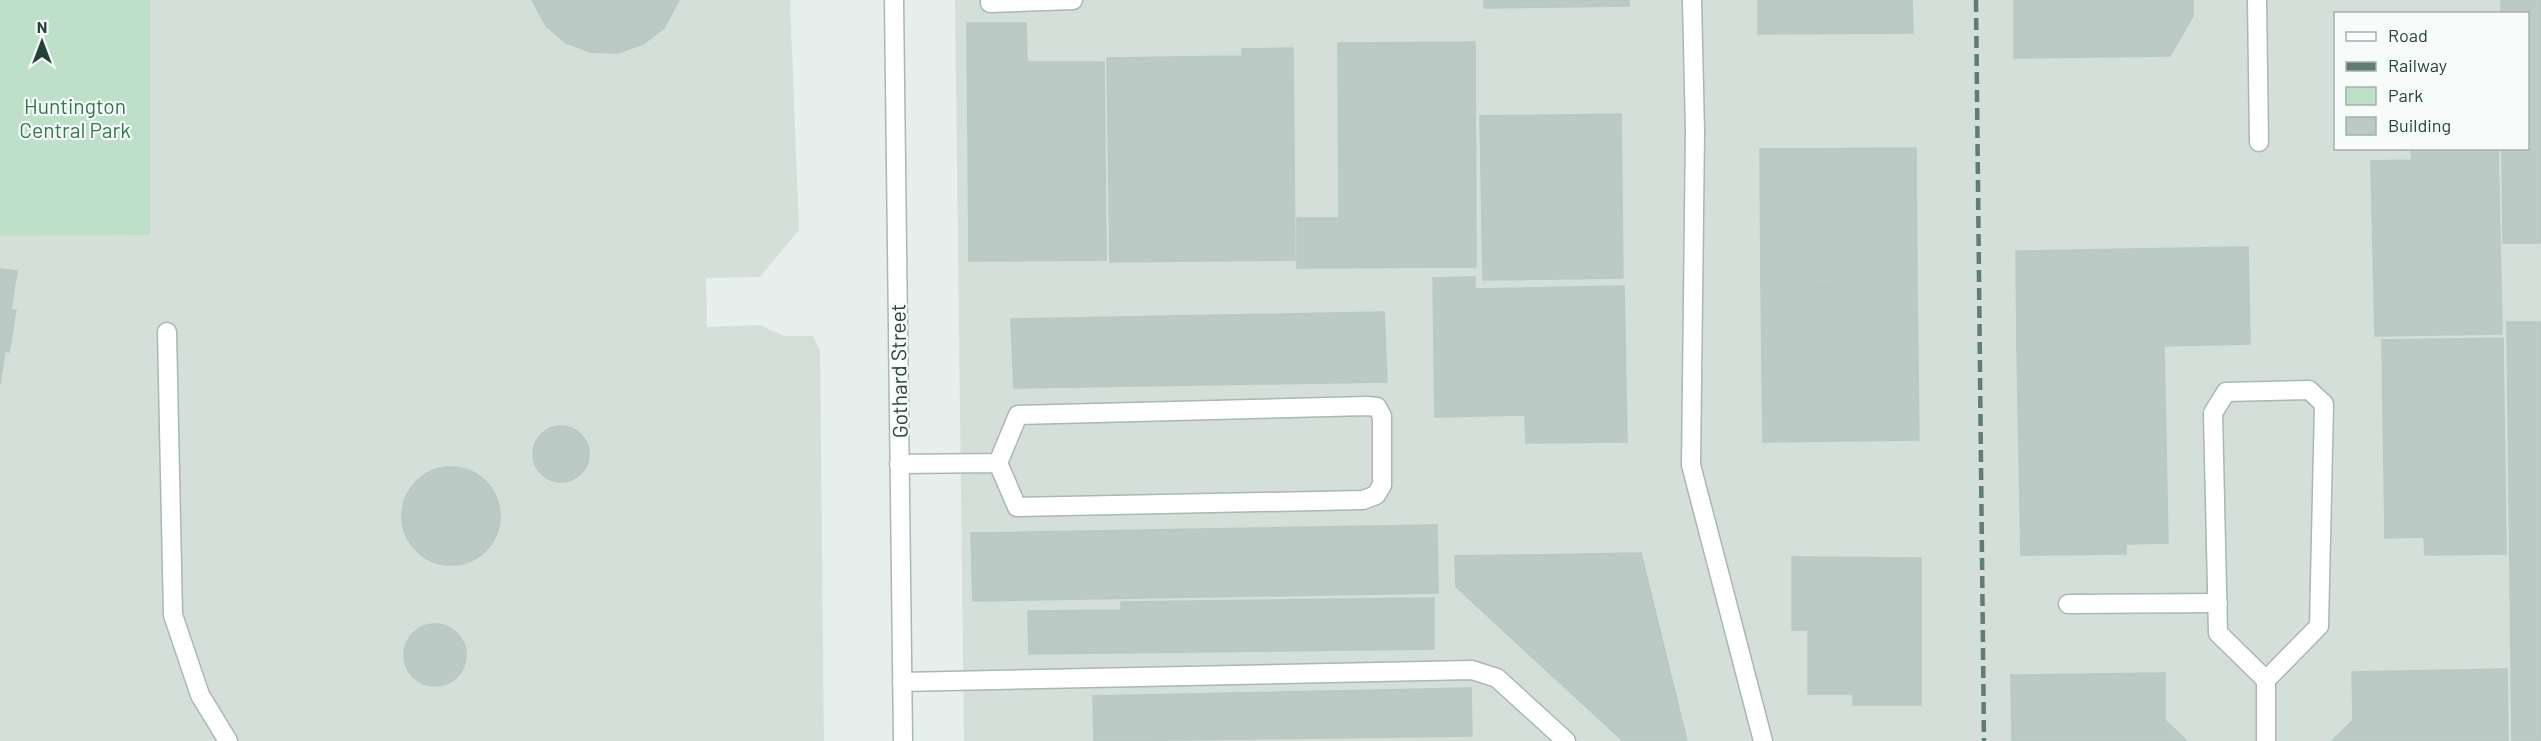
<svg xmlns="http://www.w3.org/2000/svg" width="2541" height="741" font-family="Barlow,sans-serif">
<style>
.built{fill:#d4dfda;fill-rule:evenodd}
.green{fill:#bfe0c8}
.building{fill:#bbcac4;stroke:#b8c9c2;stroke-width:1.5}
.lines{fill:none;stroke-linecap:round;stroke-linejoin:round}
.minor-casing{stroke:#a8b8b2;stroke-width:21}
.minor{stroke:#fff;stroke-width:18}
.rail{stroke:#5f7d75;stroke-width:4.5;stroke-dasharray:12 6;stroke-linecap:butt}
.labels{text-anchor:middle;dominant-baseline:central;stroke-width:4.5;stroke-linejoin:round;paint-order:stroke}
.park-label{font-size:21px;fill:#2d7a4b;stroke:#f7fbf9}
.street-label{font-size:21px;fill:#24423a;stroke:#f7fbf9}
</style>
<rect width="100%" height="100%" fill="#e6efeb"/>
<g class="built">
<polygon points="150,0 790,0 799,230 760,277 706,278 707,327 760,325 784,336 813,336 820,350 824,741 0,741 0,236 150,234"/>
<path d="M 955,0 L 2541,0 L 2541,741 L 964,741 ZM 2336,14 L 2528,14 L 2528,148 L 2336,148 Z"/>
</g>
<polygon class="green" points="0,0 150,0 150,235 0,236"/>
<g class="building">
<polygon points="532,0 679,0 664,28 643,44 618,53 591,52 566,43 546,26"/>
<polygon points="1484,0 1629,0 1629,6 1484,8"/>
<polygon points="1758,0 1912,0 1913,33 1758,34"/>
<polygon points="2014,0 2193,0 2193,16 2170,56 2014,58"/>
<polygon points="2501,0 2541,0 2541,243 2503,243 2502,148 2528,148 2528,14 2501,14"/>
<polygon points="967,23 1026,23 1027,62 1104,62 1106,260 969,261"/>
<polygon points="1475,42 1476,267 1297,268 1297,218 1339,218 1338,43"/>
<polygon points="1293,48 1295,260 1110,262 1107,58 1242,56 1242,49"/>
<polygon points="1621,114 1623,278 1483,280 1480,116"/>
<polygon points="1916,148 1917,286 1761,288 1760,149"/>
<polygon points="2411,148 2498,148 2502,334 2375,336 2371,161 2412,160"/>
<polygon points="2248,247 2250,344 2017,349 2016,251"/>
<polygon points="0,269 17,271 11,310 16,310 9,352 5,351 0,384"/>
<polygon points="1475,277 1475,289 1624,286 1627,442 1526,443 1525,415 1435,417 1433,278"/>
<polygon points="1917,286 1919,440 1763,442 1761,288"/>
<polygon points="1384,312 1387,382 1014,388 1011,319"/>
<polygon points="2507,322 2541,322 2541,741 2512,741"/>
<polygon points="2503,338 2506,554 2425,555 2424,537 2385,538 2382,340"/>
<polygon points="2164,346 2168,543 2126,544 2126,554 2021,555 2017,349"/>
<circle cx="561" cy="454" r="28"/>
<circle cx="451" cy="516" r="49"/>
<polygon points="1437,525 1438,593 973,601 971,533"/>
<polygon points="1641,553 1687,741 1623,741 1456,587 1455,556"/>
<polygon points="1792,557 1921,558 1921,705 1853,705 1853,694 1808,694 1808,630 1792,630"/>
<polygon points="1434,598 1434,649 1029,654 1028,611 1121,610 1121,602"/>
<circle cx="435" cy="655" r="31"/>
<polygon points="2507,669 2508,741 2332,741 2353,720 2352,672"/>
<polygon points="2165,673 2165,720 2187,741 2012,741 2011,675"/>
<polygon points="1471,688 1472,736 1094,741 1093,696"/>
</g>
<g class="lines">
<defs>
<g id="minor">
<polyline points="894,0 903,741"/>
<polyline points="1692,0 1695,132 1691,465 1763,741"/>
<polyline points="2257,0 2259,142"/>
<polyline points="990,3 1073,0"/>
<polyline points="167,332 173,615 200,695 228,741"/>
<polygon points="2309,390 2324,404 2319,626 2266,680 2218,633 2213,413 2226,392"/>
<polyline points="899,464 998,463 1018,415 1367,406 1377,407 1382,416 1382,485 1376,495 1363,500 1017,507 998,463"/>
<polyline points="2068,604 2218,603"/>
<polyline points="2266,680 2266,741"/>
<polyline points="902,682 1472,670 1497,678 1566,741"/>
</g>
</defs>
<use href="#minor" class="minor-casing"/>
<use href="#minor" class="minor"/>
<polyline class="rail" points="1976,0 1984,741"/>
</g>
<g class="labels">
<g class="park-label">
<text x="75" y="105">Huntington<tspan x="75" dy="24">Central Park</tspan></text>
</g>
<g class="street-label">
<text transform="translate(898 371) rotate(-91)">Gothard Street</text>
</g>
</g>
<rect x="2334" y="12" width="195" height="138" fill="#f7fbf9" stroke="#a3b1ad" stroke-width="1.5"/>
<rect x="2346" y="32" width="30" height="9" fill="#ffffff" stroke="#a3b1ad" stroke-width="1.5"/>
<text x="2388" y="42" font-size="18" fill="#24423a">Road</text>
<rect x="2346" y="62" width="30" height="9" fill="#5f7d75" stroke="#a3b1ad" stroke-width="1.5"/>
<text x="2388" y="72" font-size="18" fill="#24423a">Railway</text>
<rect x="2346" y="87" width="30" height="18" fill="#bfe0c8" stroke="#a3b1ad" stroke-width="1.5"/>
<text x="2388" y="102" font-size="18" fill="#24423a">Park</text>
<rect x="2346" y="117" width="30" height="18" fill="#bbcac4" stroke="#a3b1ad" stroke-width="1.5"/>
<text x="2388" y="132" font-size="18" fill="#24423a">Building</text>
<g transform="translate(42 42)" stroke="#f7fbf9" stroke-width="4.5" paint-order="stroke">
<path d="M0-4.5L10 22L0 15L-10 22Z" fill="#24423a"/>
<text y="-9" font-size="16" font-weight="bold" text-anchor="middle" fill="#24423a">N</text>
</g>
</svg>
